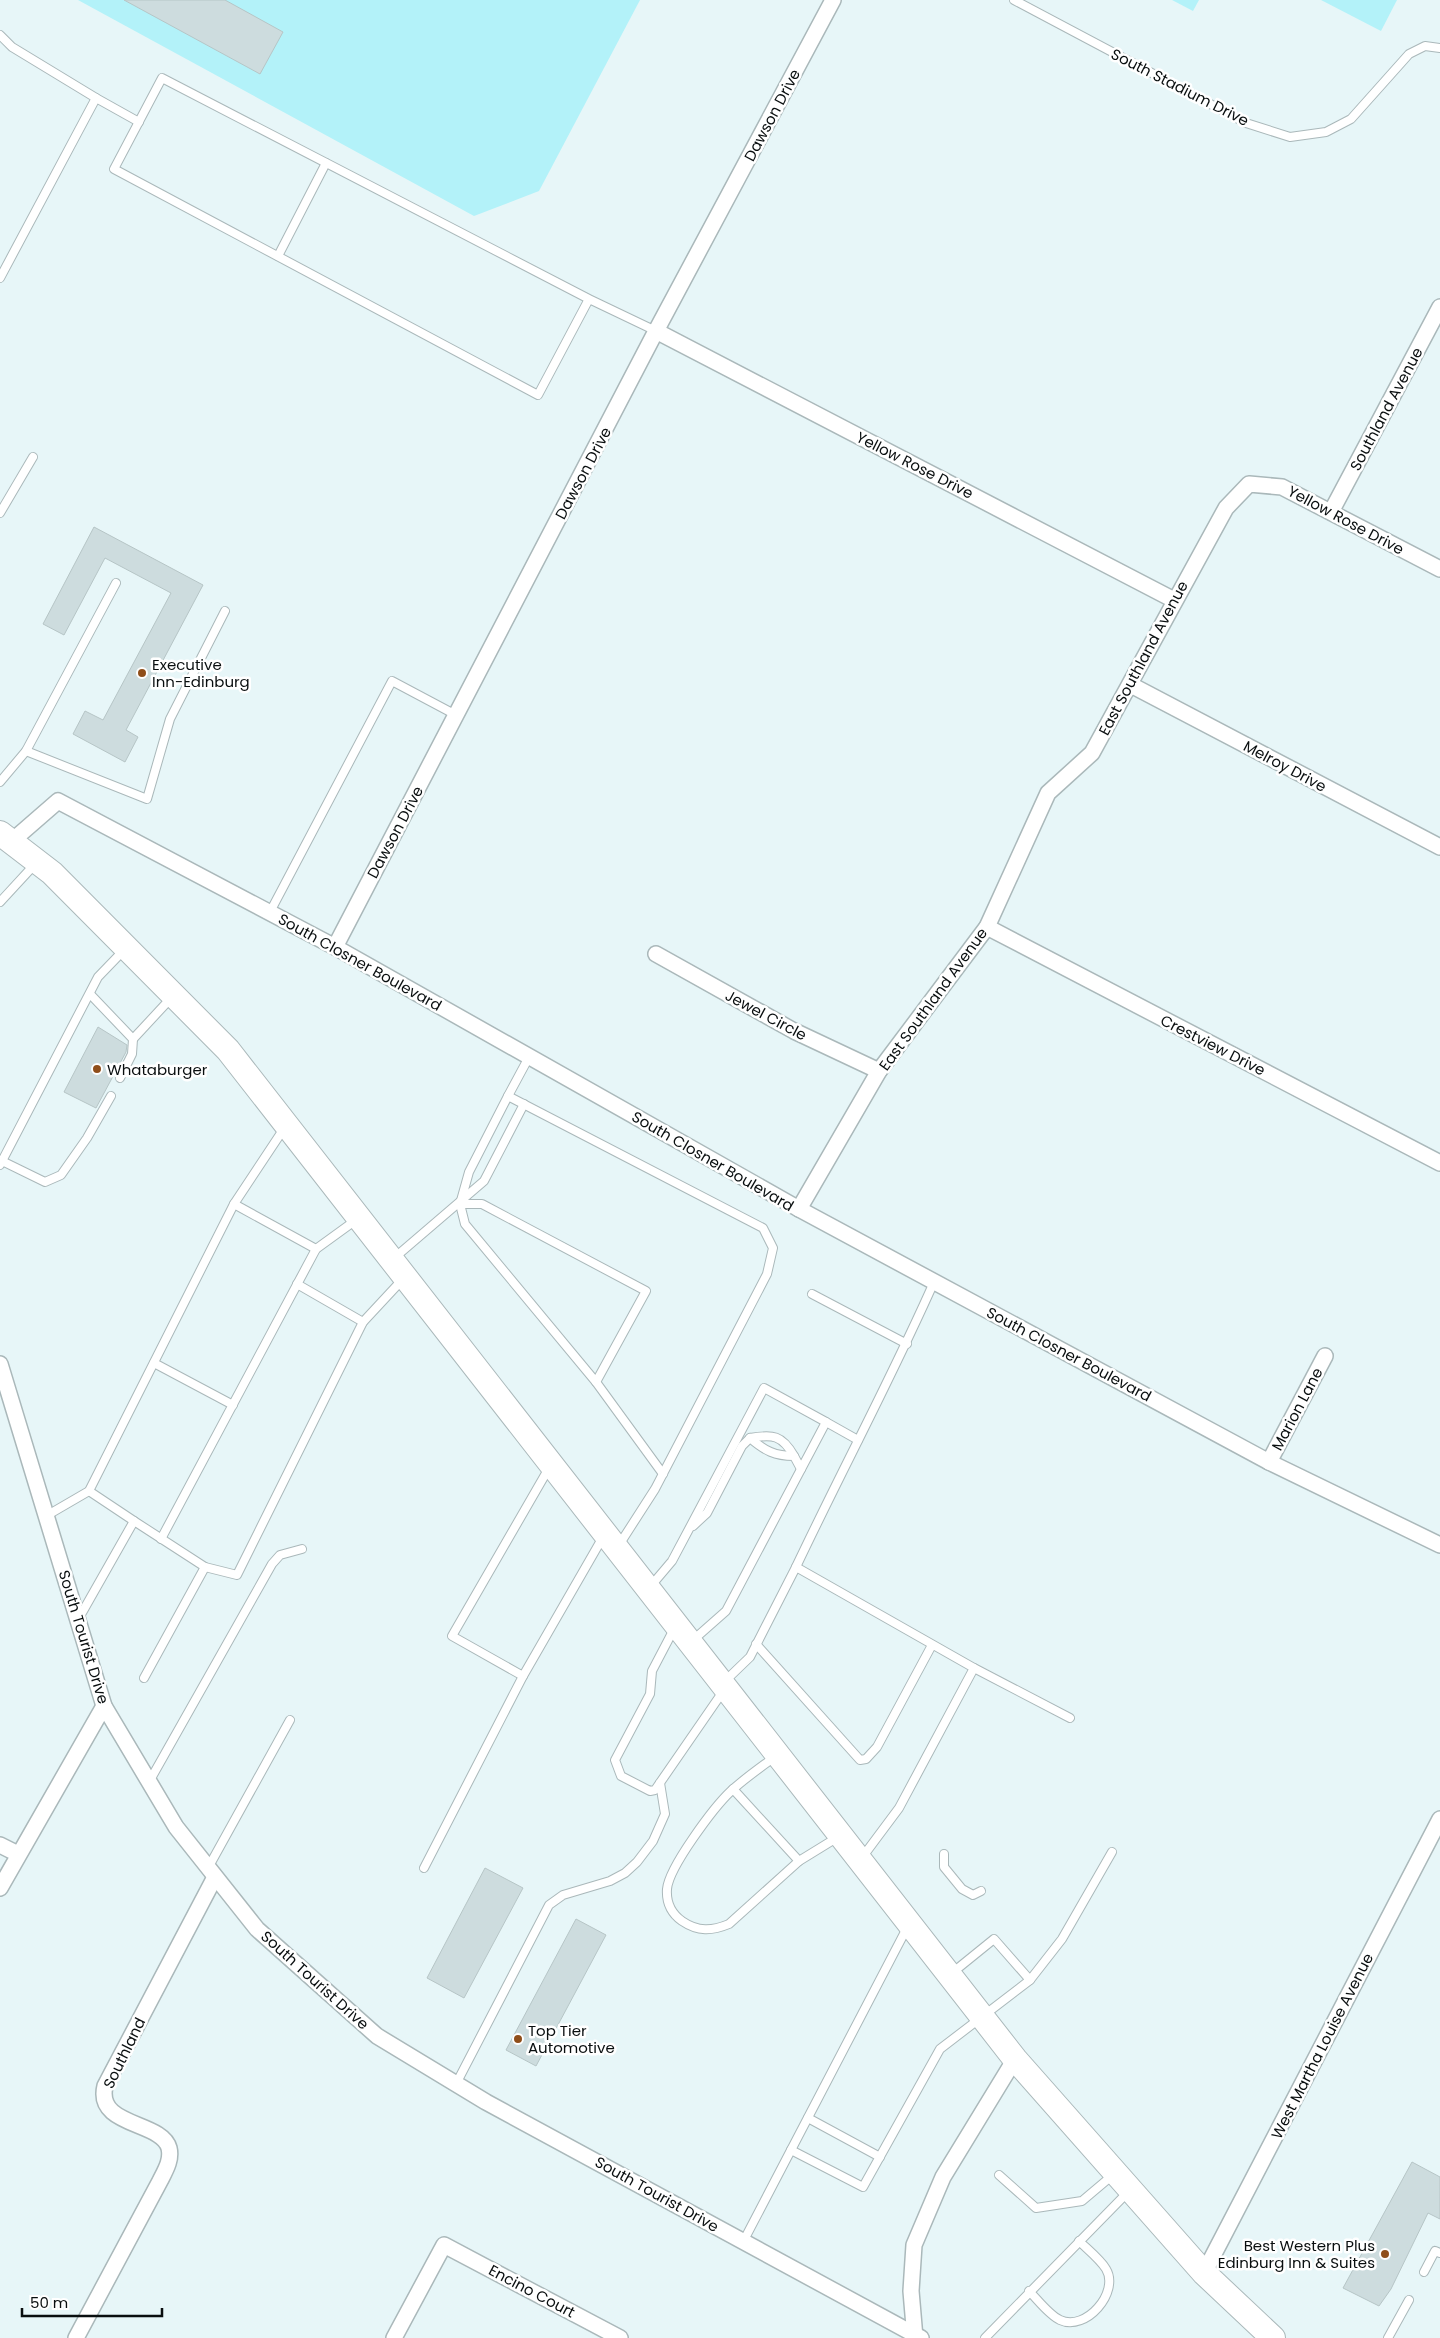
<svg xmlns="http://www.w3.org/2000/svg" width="1440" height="2338" font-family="Poppins,sans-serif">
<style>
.park{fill:#b3f2f9}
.building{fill:#cddcde;stroke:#b6c5c6}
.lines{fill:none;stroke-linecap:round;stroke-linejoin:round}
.lane-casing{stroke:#aab8ba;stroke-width:10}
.street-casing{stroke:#aab8ba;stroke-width:18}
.primary-casing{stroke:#aab8ba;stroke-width:26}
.lane{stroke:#fff;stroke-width:8}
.street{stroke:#fff;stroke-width:15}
.primary{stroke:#fff;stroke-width:24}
.poi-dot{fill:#8f4e1a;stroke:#fff;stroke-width:2}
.labels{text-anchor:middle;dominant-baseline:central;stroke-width:5;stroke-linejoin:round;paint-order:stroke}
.street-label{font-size:15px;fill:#090e0f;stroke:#fff}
.poi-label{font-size:15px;fill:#090e0f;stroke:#fff;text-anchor:start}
</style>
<rect width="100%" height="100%" fill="#e7f6f8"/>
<g class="park">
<polygon points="78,0 640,0 539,191 474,216"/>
<polygon points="1172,0 1199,0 1193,11"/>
<polygon points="1321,0 1397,0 1381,31"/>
</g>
<g class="building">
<polygon points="124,0 225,0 283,32 260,74"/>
<polygon points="94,527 203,585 126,730 138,737 125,762 73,734 85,711 103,720 171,593 105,558 64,635 43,624"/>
<polygon points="98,1027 127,1045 126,1052 96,1108 64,1092"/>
<polygon points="485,1868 523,1888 464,1998 427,1978"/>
<polygon points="576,1919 606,1935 536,2066 506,2050"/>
<polygon points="1412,2162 1440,2177 1440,2219 1428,2213 1391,2289 1379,2306 1343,2288"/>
</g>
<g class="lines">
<defs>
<g id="lane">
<polyline points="1014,0 1246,123 1290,137 1326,132 1351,119 1409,54 1425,46 1440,48"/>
<polyline points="0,35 12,47 96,98 0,278"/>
<polyline points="96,98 139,122"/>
<polyline points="278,256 326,163"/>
<polyline points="589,299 162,78 114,169 538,395 589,299 656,331"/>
<polyline points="0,513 33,457"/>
<polyline points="26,751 147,799 170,719 225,611"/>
<polyline points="0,782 26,751 116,583"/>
<polyline points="0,902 36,863"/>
<polyline points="270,912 392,681 456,715"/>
<polyline points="90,994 133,1039 132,1054 120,1078"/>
<polyline points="133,1039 172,997"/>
<polyline points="508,1096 529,1057"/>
<polyline points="285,1127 234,1204 316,1249"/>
<polyline points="2,1161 45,1182 61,1175 87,1138 111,1096"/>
<polyline points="0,1165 98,977 125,949"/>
<polyline points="460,1204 482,1204 646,1291 596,1382 465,1224 460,1204 469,1172 508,1096 763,1228 773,1248 767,1274 655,1489 619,1545"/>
<polyline points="393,1259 484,1181 524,1104"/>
<polyline points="297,1284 363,1322"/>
<polyline points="812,1294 907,1344"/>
<polyline points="154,1363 233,1405"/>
<polyline points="596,1382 663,1474"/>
<polyline points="826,1422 858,1440"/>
<path d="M 750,1438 C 773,1434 782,1435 794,1456"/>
<polyline points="549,1468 452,1636 523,1676 603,1537"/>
<polyline points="89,1491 134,1521"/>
<polyline points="46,1516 89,1491 234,1204"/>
<path d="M 693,1526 L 707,1513 L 742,1446 L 750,1438 C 765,1451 775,1456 794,1456 L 801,1469"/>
<polyline points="161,1539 316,1249 356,1220"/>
<path d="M 796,1567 C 841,1472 891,1379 934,1282"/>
<polyline points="650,1587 672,1561 764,1388 826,1422 726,1611 692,1641"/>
<polyline points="79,1618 134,1521 205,1567"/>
<polyline points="674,1629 652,1671 650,1694 615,1760 621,1776 650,1791 655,1790 724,1690"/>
<polyline points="756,1644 860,1760 866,1759 877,1747 932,1645"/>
<polyline points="974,1668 1070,1718"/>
<polyline points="144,1678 205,1567 237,1575 363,1322 403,1279"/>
<polyline points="724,1682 750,1657 796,1567 974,1668 899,1808 861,1859"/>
<path d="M 776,1756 C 761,1767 745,1778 731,1791 C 714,1807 669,1867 667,1889 C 666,1903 671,1913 682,1921 C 698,1932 712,1931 729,1924 L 799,1861 L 838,1837"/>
<polyline points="149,1782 272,1564 280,1555 302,1549"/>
<polyline points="733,1789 799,1861"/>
<polyline points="944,1854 944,1867 962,1889 973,1895 981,1891"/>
<polyline points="208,1868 290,1720"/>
<polyline points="424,1868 523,1676"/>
<polyline points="1030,1980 1062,1939 1112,1852"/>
<polyline points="456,2084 549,1905 563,1895 610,1881 625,1873 637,1862 653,1841 665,1814 660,1783"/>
<polyline points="808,2118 880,2157"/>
<polyline points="791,2150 863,2187 940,2049 1030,1980 994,1939 952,1973"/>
<polyline points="999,2175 1036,2208 1082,2201 1114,2174"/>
<polyline points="743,2242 908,1926"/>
<polyline points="1424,2272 1435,2251 1440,2253"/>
<path d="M 1029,2291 C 1038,2300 1049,2315 1060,2320 C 1086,2332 1120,2292 1106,2269 C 1100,2259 1087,2249 1079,2241"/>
<polyline points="985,2338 1129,2191"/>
<polyline points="1388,2338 1409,2300"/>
</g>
<g id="street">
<polyline points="656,331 1174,600"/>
<polyline points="1331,512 1440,307"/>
<polyline points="1131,685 1440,847"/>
<polyline points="12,841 58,801 335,947 799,1209 1269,1462 1440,1545"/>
<polyline points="987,927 1440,1163"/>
<polyline points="335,947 656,331 833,0"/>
<polyline points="656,954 794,1031 879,1071"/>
<polyline points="799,1209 879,1071 987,927 1048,793 1092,753 1226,508 1249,484 1282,487 1440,569"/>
<polyline points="0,1364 104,1706 176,1827 257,1929 377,2036 486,2102 921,2338"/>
<polyline points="1269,1462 1325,1356"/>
<polyline points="0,1845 18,1854"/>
<polyline points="0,1888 104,1706"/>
<polyline points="1204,2273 1440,1819"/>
<path d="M 76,2338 L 160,2181 C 165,2171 172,2160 169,2148 C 162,2121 95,2127 105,2086 L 215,1877"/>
<polyline points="394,2338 444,2245 620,2338"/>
<polyline points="915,2338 911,2291 914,2245 943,2177 1015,2059"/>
</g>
<polyline id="primary" points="0,833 52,873 228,1050 1015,2059 1204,2273 1273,2338"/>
</defs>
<use href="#lane" class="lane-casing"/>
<use href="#street" class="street-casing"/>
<use href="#primary" class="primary-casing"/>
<use href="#lane" class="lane"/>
<use href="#street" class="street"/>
<use href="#primary" class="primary"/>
</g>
<g class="poi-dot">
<circle cx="142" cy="673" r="5"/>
<circle cx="97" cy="1069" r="5"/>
<circle cx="518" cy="2039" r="5"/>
<circle cx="1385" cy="2254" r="5"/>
</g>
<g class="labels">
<g class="street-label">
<text transform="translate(1180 87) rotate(27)">South Stadium Drive</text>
<text transform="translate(772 115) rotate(-62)">Dawson Drive</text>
<text transform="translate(1386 409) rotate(-62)">Southland Avenue</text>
<text transform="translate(915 465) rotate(27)">Yellow Rose Drive</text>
<text transform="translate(583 473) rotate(-62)">Dawson Drive</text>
<text transform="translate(1346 520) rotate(28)">Yellow Rose Drive</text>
<text transform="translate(1143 658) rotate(-62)">East Southland Avenue</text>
<text transform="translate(1285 766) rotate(28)">Melroy Drive</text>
<text transform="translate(395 832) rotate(-62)">Dawson Drive</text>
<text transform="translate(360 962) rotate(29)">South Closner Boulevard</text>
<text transform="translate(933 999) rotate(-54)">East Southland Avenue</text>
<text transform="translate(766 1015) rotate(28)">Jewel Circle</text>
<text transform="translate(1213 1045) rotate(27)">Crestview Drive</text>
<text transform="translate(713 1161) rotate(30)">South Closner Boulevard</text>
<text transform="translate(1069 1354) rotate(28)">South Closner Boulevard</text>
<text transform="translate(1297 1409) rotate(-62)">Marion Lane</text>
<text transform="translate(84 1637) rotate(73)">South Tourist Drive</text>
<text transform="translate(315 1980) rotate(42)">South Tourist Drive</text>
<text transform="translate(1322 2046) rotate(-63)">West Martha Louise Avenue</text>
<text transform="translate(124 2053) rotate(-64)">Southland</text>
<text transform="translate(657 2194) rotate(29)">South Tourist Drive</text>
<text transform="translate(532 2291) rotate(28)">Encino Court</text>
</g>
<g class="poi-label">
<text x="152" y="664">Executive<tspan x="152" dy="17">Inn-Edinburg</tspan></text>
<text x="107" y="1069">Whataburger</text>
<text x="528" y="2030">Top Tier<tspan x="528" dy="17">Automotive</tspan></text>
<text x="1375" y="2245" text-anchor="end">Best Western Plus<tspan x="1375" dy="17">Edinburg Inn &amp; Suites</tspan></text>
</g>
</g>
<path d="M22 2308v8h140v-8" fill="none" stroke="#090e0f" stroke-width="2.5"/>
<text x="30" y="2308" font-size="15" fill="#090e0f" stroke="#ffffff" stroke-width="4" paint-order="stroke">50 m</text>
</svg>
